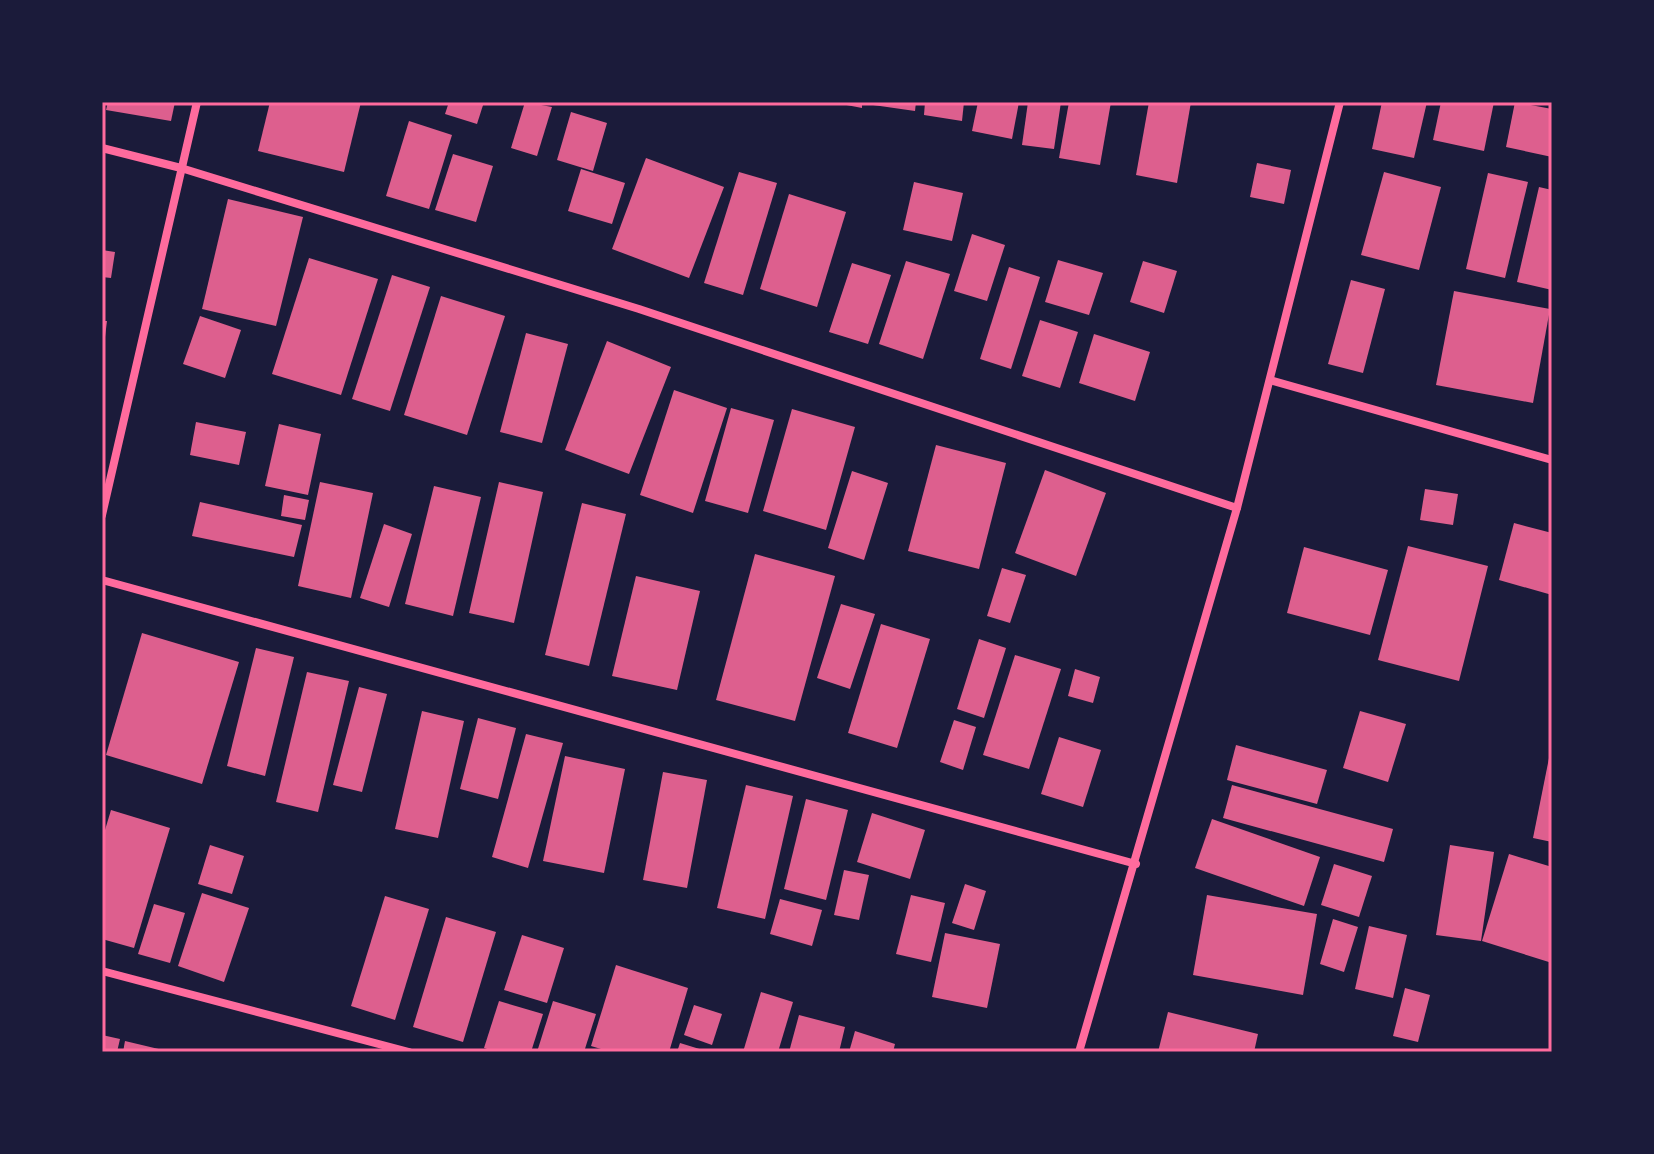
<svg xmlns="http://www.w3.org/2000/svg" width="1654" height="1154" font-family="Karla,sans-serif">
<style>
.building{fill:#dd5f8e}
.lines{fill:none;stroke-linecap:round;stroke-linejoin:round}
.minor{stroke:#ff6b9d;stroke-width:8}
.neatline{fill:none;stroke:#ff6b9d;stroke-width:3}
</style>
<rect width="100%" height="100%" fill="#1b1b3a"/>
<g class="building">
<polygon points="108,102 175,102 171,121 106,110"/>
<polygon points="270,102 361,102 344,172 258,151"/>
<polygon points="449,102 484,102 477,124 445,114"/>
<polygon points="525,102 552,107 537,156 511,148"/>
<polygon points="831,102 862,102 862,108"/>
<polygon points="873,102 916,102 915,111 873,105"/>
<polygon points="925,102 964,102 962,121 924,115"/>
<polygon points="978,102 1019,102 1012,139 972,131"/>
<polygon points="1028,102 1061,102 1054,149 1022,145"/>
<polygon points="1069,102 1111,102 1100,165 1059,158"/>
<polygon points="1149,102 1191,102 1177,183 1136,175"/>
<polygon points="1382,102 1427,102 1414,158 1372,149"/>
<polygon points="1441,102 1494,102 1484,151 1433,140"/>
<polygon points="1515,102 1552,109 1552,157 1506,147"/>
<polygon points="571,112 607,123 593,171 557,160"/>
<polygon points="409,121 452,135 429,209 386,196"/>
<polygon points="453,154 493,166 476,222 435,210"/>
<polygon points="646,158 724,187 689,278 612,249"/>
<polygon points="1257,163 1291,170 1284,204 1250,197"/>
<polygon points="581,169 625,183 612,224 568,211"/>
<polygon points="739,172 777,183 743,295 704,283"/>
<polygon points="1384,172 1441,187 1419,270 1361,255"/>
<polygon points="1488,173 1528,182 1505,278 1466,269"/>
<polygon points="914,182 963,193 952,241 903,230"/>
<polygon points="1539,187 1552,190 1552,290 1517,282"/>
<polygon points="789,194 846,212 817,307 760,289"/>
<polygon points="228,199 303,217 276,326 202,309"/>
<polygon points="972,234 1005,245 987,301 954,291"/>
<polygon points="102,250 115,252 111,278 102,277"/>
<polygon points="309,258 378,279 341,395 272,374"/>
<polygon points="1058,260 1103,273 1089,315 1045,302"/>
<polygon points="906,261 950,274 923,359 879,344"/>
<polygon points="1143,261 1177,271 1164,313 1130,302"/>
<polygon points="852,263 891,275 868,344 829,332"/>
<polygon points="1009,267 1040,277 1011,369 980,359"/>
<polygon points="392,275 430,287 390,411 352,399"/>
<polygon points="1351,280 1385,289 1363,373 1328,364"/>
<polygon points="1454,291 1550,309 1533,403 1436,385"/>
<polygon points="441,296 505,316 467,435 404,415"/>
<polygon points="200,316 241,330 225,378 183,364"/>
<polygon points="1040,320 1078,332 1060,388 1022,376"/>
<polygon points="102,321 107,321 104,345 102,345"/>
<polygon points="526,333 568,344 542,443 500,432"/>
<polygon points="1094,334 1150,352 1135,401 1079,383"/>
<polygon points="607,341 671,367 629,474 565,450"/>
<polygon points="674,390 727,408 693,513 640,495"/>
<polygon points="731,408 774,420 748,513 705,501"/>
<polygon points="792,409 855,427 826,530 763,511"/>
<polygon points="196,422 246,432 239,465 190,455"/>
<polygon points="279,424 321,434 308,495 265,486"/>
<polygon points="936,445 1006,463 979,569 908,551"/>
<polygon points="1045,470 1106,493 1076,576 1015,553"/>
<polygon points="852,471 888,483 864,560 828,548"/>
<polygon points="320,482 373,493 351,598 298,586"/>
<polygon points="499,482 543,492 514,623 469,613"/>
<polygon points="434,486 481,497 453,616 405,604"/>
<polygon points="1425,489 1458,494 1453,525 1420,520"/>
<polygon points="284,495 309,500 305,520 281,516"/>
<polygon points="200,502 302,525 294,557 192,536"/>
<polygon points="582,503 626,514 589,666 545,655"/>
<polygon points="1514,523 1552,533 1552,595 1499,580"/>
<polygon points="384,524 412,534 389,607 360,598"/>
<polygon points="1408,546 1488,566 1459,681 1378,660"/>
<polygon points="1304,547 1388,570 1370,635 1287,613"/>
<polygon points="755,554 835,576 795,721 716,700"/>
<polygon points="1002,568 1026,575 1010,623 987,616"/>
<polygon points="636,576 700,591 677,690 612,676"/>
<polygon points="841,604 875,614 850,689 817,678"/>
<polygon points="881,624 930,639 897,748 848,733"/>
<polygon points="142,633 239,662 202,784 106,755"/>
<polygon points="979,639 1006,648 984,718 957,709"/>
<polygon points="256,648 294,657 265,776 227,766"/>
<polygon points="1015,655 1061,669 1029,769 983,755"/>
<polygon points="1075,669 1100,677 1093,703 1068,696"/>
<polygon points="307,672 349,681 318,812 276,802"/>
<polygon points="359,687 387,694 362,792 333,785"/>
<polygon points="422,711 464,721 438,838 395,829"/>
<polygon points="1360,711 1406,724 1388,782 1343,768"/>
<polygon points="478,718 516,728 498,799 460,789"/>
<polygon points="954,720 976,727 963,770 940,762"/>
<polygon points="526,734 563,743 528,868 492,857"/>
<polygon points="1059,737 1101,750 1083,807 1041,794"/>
<polygon points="1236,745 1327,770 1317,804 1227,780"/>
<polygon points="1551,748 1552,748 1552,842 1533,838"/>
<polygon points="565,756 625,769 604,873 543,861"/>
<polygon points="663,772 707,780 687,888 643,880"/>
<polygon points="746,785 793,796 765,919 717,908"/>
<polygon points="1232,785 1393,829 1384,862 1223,818"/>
<polygon points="806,799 848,810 826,900 784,889"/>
<polygon points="111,810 170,828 134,948 102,939 102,840"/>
<polygon points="872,813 925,830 910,879 857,862"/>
<polygon points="1212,819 1320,857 1304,906 1195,868"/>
<polygon points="210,845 244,856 232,894 198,884"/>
<polygon points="1450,845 1494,852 1481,941 1436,935"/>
<polygon points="1509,854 1552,867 1552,963 1482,941"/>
<polygon points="1334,864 1372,876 1359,917 1321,905"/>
<polygon points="844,870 869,875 859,920 834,915"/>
<polygon points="965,884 986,891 974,930 952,923"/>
<polygon points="202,893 249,908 224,982 178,966"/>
<polygon points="911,895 945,903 931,962 896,954"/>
<polygon points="1207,895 1317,914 1303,995 1193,975"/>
<polygon points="385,896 429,909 395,1020 351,1006"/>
<polygon points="780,899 822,910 812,946 770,934"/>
<polygon points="154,904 185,913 170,963 138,954"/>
<polygon points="446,917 496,932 463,1042 413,1027"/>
<polygon points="1333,919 1358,927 1344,972 1320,964"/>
<polygon points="1369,926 1407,935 1393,998 1355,989"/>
<polygon points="945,933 1000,944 987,1008 932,997"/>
<polygon points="522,935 564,948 547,1003 504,990"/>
<polygon points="616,965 688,988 669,1052 611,1052 591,1046"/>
<polygon points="1405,988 1430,995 1418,1042 1393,1036"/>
<polygon points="761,992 793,1002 778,1052 743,1052"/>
<polygon points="499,1001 543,1014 531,1052 496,1052 484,1048"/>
<polygon points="553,1001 596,1014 584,1052 537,1052"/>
<polygon points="694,1005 722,1014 712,1045 684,1035"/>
<polygon points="1168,1012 1258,1034 1254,1052 1158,1052"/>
<polygon points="799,1015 845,1027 839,1052 789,1052"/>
<polygon points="855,1031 895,1044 893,1052 849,1052"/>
<polygon points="102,1035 120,1039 117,1052 102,1052"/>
<polygon points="125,1041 167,1051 167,1052 123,1052"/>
<polygon points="680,1043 706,1051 706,1052 677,1052"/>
</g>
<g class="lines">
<g class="minor">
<polyline points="102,148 181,168 639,309 1237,508"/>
<polyline points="1270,380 1552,460"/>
<polyline points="102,515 197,102"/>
<polyline points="102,580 1136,864"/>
<polyline points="102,971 409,1052"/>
<polyline points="1079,1052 1237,508 1340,102"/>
</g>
</g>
<rect width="1654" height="1154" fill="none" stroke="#1b1b3a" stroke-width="208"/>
<rect x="104" y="104" width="1446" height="946" class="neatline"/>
</svg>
